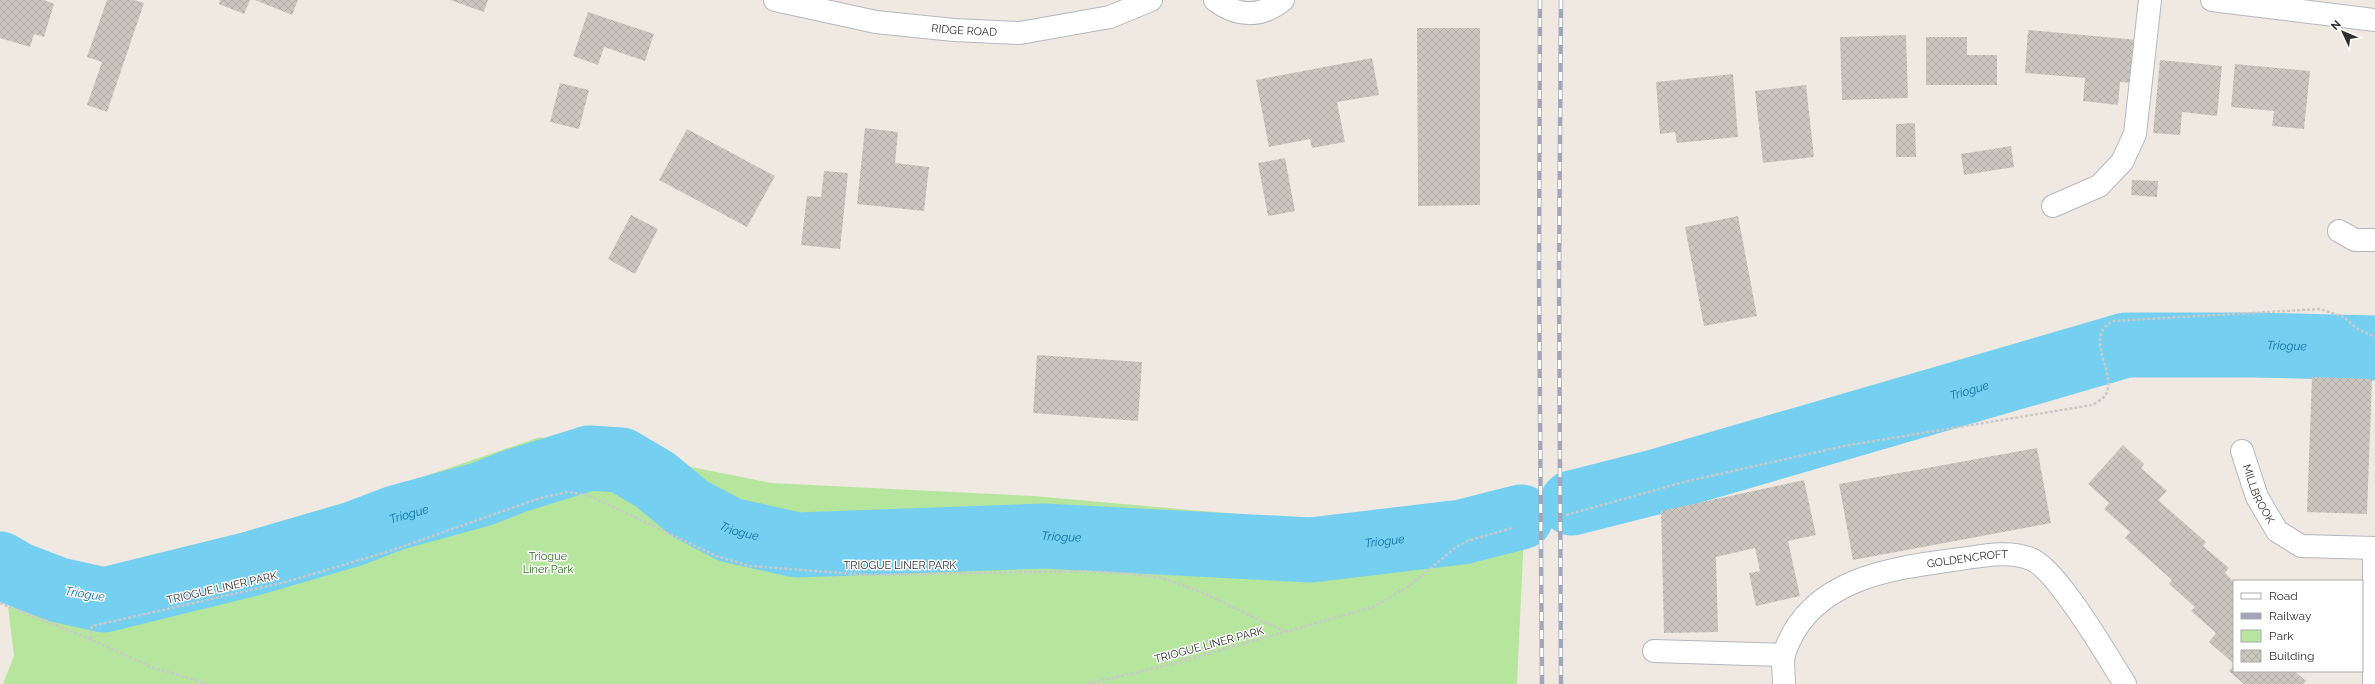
<svg xmlns="http://www.w3.org/2000/svg" width="2375" height="684" font-family="Raleway,sans-serif">
<style>
.green{fill:#b6e59e}
.lines{fill:none;stroke-linecap:round;stroke-linejoin:round}
.river{stroke:#75cff0;stroke-width:65}
.building{fill:url(#building-cross-hatch)}
.minor-casing{stroke:#b4b7c1;stroke-width:24}
.path{stroke:#c9c9c9;stroke-width:2.5;stroke-dasharray:3 2;stroke-linecap:butt}
.minor{stroke:#fff;stroke-width:22}
.rail-casing{stroke:#a3a6b8;stroke-width:4.5}
.rail{stroke:#fff;stroke-width:3;stroke-dasharray:9;stroke-linecap:butt}
.labels{text-anchor:middle;dominant-baseline:central;stroke-width:3;stroke-linejoin:round;paint-order:stroke}
.street-label{font-size:11px;fill:#2e2e2e;stroke:#fff}
.park-label{font-size:11px;fill:#2c6e1b;stroke:#fff}
.water-label{font-size:12px;font-style:italic;fill:#0d6fa3;stroke:#fff}
</style>
<defs>
<pattern id="building-cross-hatch" width="8" height="8" patternUnits="userSpaceOnUse"><rect width="8" height="8" fill="#cbc7bf"/><path d="M0 0l8 8M0 8l8-8" fill="none" stroke="#afaba4"/></pattern>
</defs>
<rect width="100%" height="100%" fill="#efe9e1"/>
<polygon class="green" points="540,437 771,483 1033,496 1315,521 1486,520 1525,511 1517,684 3,684 14,656 8,607 57,611 105,585"/>
<g class="lines">
<g class="river">
<path id="s1" d="M 1572,503 L 1655,482 L 2126,345 L 2253,345 L 2375,348"/>
<path id="s2" d="M 0,564 L 17,574 L 59,590 L 104,600 L 250,564 L 353,534 L 395,518 L 482,494 L 515,481 L 589,458 L 621,460 L 655,480 L 690,509 L 730,530 L 797,545 L 1044,536 L 1311,550 L 1462,532 L 1521,517"/>
</g>
</g>
<g class="building">
<polygon points="0,0 44,0 54,4 44,37 34,34 30,47 0,38"/>
<polygon points="107,0 134,0 144,3 107,112 87,105 102,62 87,57"/>
<polygon points="220,0 250,0 244,14 219,4"/>
<polygon points="255,0 298,0 292,15"/>
<polygon points="450,0 488,0 484,12"/>
<polygon points="588,12 654,34 645,61 604,47 598,65 573,56"/>
<polygon points="1417,28 1480,28 1480,205 1418,206"/>
<polygon points="2028,30 2137,40 2133,83 2120,82 2118,105 2083,101 2085,78 2025,73"/>
<polygon points="1906,35 1908,98 1842,100 1840,37"/>
<polygon points="1926,37 1967,37 1967,55 1997,55 1997,85 1926,85"/>
<polygon points="1372,58 1379,95 1337,102 1345,142 1312,148 1310,139 1269,147 1256,80"/>
<polygon points="2160,60 2222,66 2217,116 2182,112 2180,135 2153,133"/>
<polygon points="2235,64 2310,71 2304,129 2272,126 2274,111 2231,107"/>
<polygon points="1733,74 1738,137 1677,143 1675,132 1660,134 1656,82"/>
<polygon points="560,83 589,90 579,129 550,122"/>
<polygon points="1806,85 1814,157 1763,163 1755,91"/>
<polygon points="1915,123 1916,157 1896,157 1896,124"/>
<polygon points="865,128 898,132 895,163 929,167 924,211 857,204"/>
<polygon points="687,129 775,176 747,227 659,180"/>
<polygon points="2011,146 2014,167 1964,175 1961,154"/>
<polygon points="1285,158 1295,211 1268,216 1258,163"/>
<polygon points="824,171 848,173 840,249 801,245 807,196 821,197"/>
<polygon points="2132,180 2158,181 2157,197 2131,195"/>
<polygon points="631,215 658,229 635,274 608,259"/>
<polygon points="1738,216 1757,316 1704,326 1685,227"/>
<polygon points="1037,355 1142,362 1138,421 1033,413"/>
<polygon points="2312,377 2372,379 2367,514 2307,512"/>
<polygon points="2123,445 2144,464 2141,468 2167,491 2158,500 2206,542 2203,546 2229,568 2225,573 2234,582 2234,664 2209,642 2216,633 2191,611 2195,607 2169,584 2172,580 2125,538 2130,532 2104,509 2109,503 2088,484"/>
<polygon points="2037,448 2051,523 1853,560 1839,484"/>
<polygon points="1804,480 1816,535 1788,541 1800,596 1756,606 1749,573 1760,571 1755,548 1716,557 1718,632 1664,633 1661,511"/>
<polygon points="2234,665 2234,671 2294,671 2306,681 2303,684 2244,684 2229,671"/>
</g>
<g class="lines">
<defs>
<g id="minor">
<path id="s3" d="M 775,0 L 876,22 L 954,30 L 1020,33 L 1110,17 L 1151,0"/>
<path d="M 1215,0 C 1237,17 1261,18 1283,0"/>
<polyline points="2212,0 2375,20"/>
<polyline points="2053,206 2099,186 2122,162 2135,134 2150,0"/>
<polyline points="2339,231 2355,240 2375,240"/>
<path id="s4" d="M 2242,451 L 2257,497 L 2277,531 L 2301,546 L 2375,548"/>
<polyline points="2374,548 2374,684"/>
<polyline points="1654,651 1784,655"/>
<path id="s5" d="M 1784,684 C 1784,675 1782,662 1784,654 C 1808,580 1887,569 1953,560 C 1978,557 2007,549 2031,559 C 2057,569 2108,657 2125,684"/>
</g>
</defs>
<use href="#minor" class="minor-casing"/>
<g class="path">
<path d="M 1566,515 L 1684,482 L 1844,446 L 2092,405 C 2096,403 2102,399 2105,396 C 2119,372 2082,341 2112,321 L 2320,309 L 2344,317 L 2356,328 L 2375,337"/>
<polyline points="0,603 90,639 151,667 208,684"/>
<polyline points="90,639 92,626 286,582 390,551 540,498 568,492 588,495 716,556 750,566 870,575 1083,571 1134,574 1162,578 1204,593 1257,619 1288,632"/>
<polyline points="1087,684 1171,664 1373,607 1409,586 1455,548 1467,541 1512,528"/>
</g>
<use href="#minor" class="minor"/>
<defs>
<g id="rail">
<polyline points="1540,0 1539,277 1542,684"/>
<polyline points="1561,0 1559,278 1561,684"/>
</g>
</defs>
<use href="#rail" class="rail-casing"/>
<use href="#rail" class="rail"/>
</g>
<g class="labels">
<g class="street-label">
<text stroke="none"><textPath href="#s3" startOffset="192">RIDGE ROAD</textPath></text>
<text stroke="none"><textPath href="#s4" startOffset="46">MILLBROOK</textPath></text>
<text stroke="none"><textPath href="#s5" startOffset="250">GOLDENCROFT</textPath></text>
<text x="900" y="565">TRIOGUE LINER PARK</text>
<text transform="translate(222 588) rotate(-13)">TRIOGUE LINER PARK</text>
<text transform="translate(1209 645) rotate(-15)">TRIOGUE LINER PARK</text>
</g>
<g class="park-label">
<text x="548" y="556">Triogue<tspan x="548" dy="13">Liner Park</tspan></text>
</g>
<g class="water-label">
<text stroke="none"><textPath href="#s1" startOffset="737">Triogue</textPath></text>
<text stroke="none"><textPath href="#s1" startOffset="413">Triogue</textPath></text>
<text stroke="none"><textPath href="#s2" startOffset="428">Triogue</textPath></text>
<text stroke="none"><textPath href="#s2" startOffset="788">Triogue</textPath></text>
<text stroke="none"><textPath href="#s2" startOffset="1112">Triogue</textPath></text>
<text stroke="none"><textPath href="#s2" startOffset="1436">Triogue</textPath></text>
<text transform="translate(85 594) rotate(9)">Triogue</text>
</g>
</g>
<rect x="2233" y="580" width="130" height="92" fill="#ffffff" stroke="#ababab"/>
<rect x="2241" y="593" width="20" height="6" fill="#ffffff" stroke="#ababab"/>
<text x="2269" y="600" font-size="12" fill="#2e2e2e">Road</text>
<rect x="2241" y="613" width="20" height="6" fill="#a3a6b8" stroke="#ababab"/>
<text x="2269" y="620" font-size="12" fill="#2e2e2e">Railway</text>
<rect x="2241" y="630" width="20" height="12" fill="#b6e59e" stroke="#ababab"/>
<text x="2269" y="640" font-size="12" fill="#2e2e2e">Park</text>
<rect x="2241" y="650" width="20" height="12" fill="url(#building-cross-hatch)" stroke="#ababab"/>
<text x="2269" y="660" font-size="12" fill="#2e2e2e">Building</text>
<g transform="translate(2343 32) rotate(314)" stroke="#ffffff" stroke-width="3" paint-order="stroke">
<path d="M0-3L7 15L0 10L-7 15Z" fill="#2e2e2e"/>
<text y="-6" font-size="11" font-weight="bold" text-anchor="middle" fill="#2e2e2e">N</text>
</g>
</svg>
